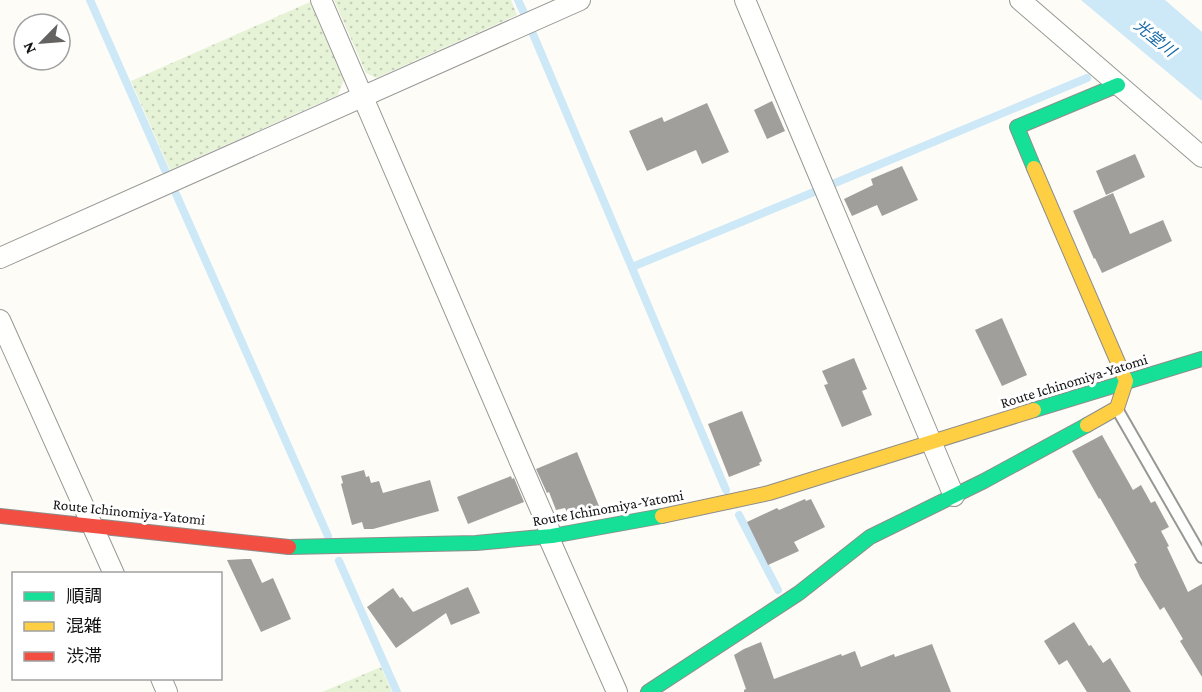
<svg xmlns="http://www.w3.org/2000/svg" width="1202" height="692" font-family="'Crimson Pro','Noto Sans JP',serif">
<style>
.grass{fill:url(#grass-dots)}
.water{fill:#cde8f7}
.lines{fill:none;stroke-linecap:round;stroke-linejoin:round}
.stream{stroke:#cde8f7;stroke-width:8}
.building{fill:#a19f9c}
.lane-casing{stroke:#979795;stroke-width:14}
.street-casing{stroke:#979795;stroke-width:22}
.fast-casing{stroke:#8e8d8b;stroke-width:16}
.slow-casing{stroke:#8e8d8b;stroke-width:16}
.jam-casing{stroke:#8e8d8b;stroke-width:16}
.lane{stroke:#fffffe;stroke-width:10}
.street{stroke:#fffffe;stroke-width:20}
.fast{stroke:#16e098;stroke-width:14}
.slow{stroke:#ffcf43;stroke-width:14}
.jam{stroke:#f24e42;stroke-width:14}
.labels{text-anchor:middle;dominant-baseline:central;stroke-width:6;stroke-linejoin:round;paint-order:stroke}
.street-label{font-size:15px;fill:#111;stroke:#fff}
.water-label{font-size:16px;font-style:italic;fill:#1768a6;stroke:#fff}
</style>
<defs>
<pattern id="grass-dots" width="8" height="8" patternUnits="userSpaceOnUse" patternTransform="scale(1.5)"><rect width="8" height="8" fill="#e7f3d7"/><path d="M2 2h.1M6 6h.1" fill="none" stroke="#c5cfb8" stroke-width="1.8" stroke-linecap="round"/></pattern>
</defs>
<rect width="100%" height="100%" fill="#fdfcf7"/>
<g class="grass">
<polygon points="334,0 511,0 517,15 376,78 366,73"/>
<polygon points="310,2 344,80 338,95 170,170 131,81"/>
<polygon points="381,667 392,692 322,692"/>
</g>
<polygon class="water" points="1081,0 1165,0 1202,32 1202,101"/>
<g class="lines">
<g class="stream">
<polyline points="90,0 165,170"/>
<polyline points="518,0 524,13"/>
<polyline points="533,34 726,490"/>
<polyline points="835,183 1087,78"/>
<polyline points="176,194 328,536"/>
<polyline points="632,267 814,192"/>
<polyline points="739,515 778,590"/>
<polyline points="339,561 397,692"/>
</g>
</g>
<g class="building">
<polygon points="772,101 785,131 767,139 754,110"/>
<polygon points="707,103 729,152 702,164 696,150 647,171 629,131 662,117 664,122"/>
<polygon points="1135,154 1145,177 1106,195 1096,171"/>
<polygon points="902,166 918,200 882,216 877,205 852,216 844,199 873,185 871,179"/>
<polygon points="1113,193 1130,234 1163,220 1172,241 1102,273 1095,258 1094,259 1073,211"/>
<polygon points="1002,318 1027,375 1002,386 975,330"/>
<polygon points="854,358 867,389 862,391 872,415 842,427 824,385 828,384 822,371"/>
<polygon points="742,411 762,461 759,463 760,465 729,477 708,424"/>
<polygon points="1102,435 1133,490 1141,485 1151,503 1155,501 1169,527 1161,531 1169,546 1167,547 1188,592 1202,584 1202,677 1180,641 1183,639 1164,607 1160,610 1140,577 1134,564 1137,563 1100,498 1099,499 1072,451"/>
<polygon points="577,452 601,511 569,516 565,508 556,510 549,492 547,493 536,469"/>
<polygon points="364,470 366,477 369,476 371,483 379,481 383,493 430,480 439,511 373,529 364,529 362,522 352,525 341,484 343,483 341,476"/>
<polygon points="511,476 512,479 514,478 524,502 468,524 457,497"/>
<polygon points="805,499 806,501 811,499 825,527 794,542 799,551 768,565 747,522 777,508 779,510"/>
<polygon points="245,559 251,559 262,583 273,578 291,619 261,632 227,560"/>
<polygon points="468,587 480,613 451,625 446,613 396,648 367,607 393,588 400,598 402,597 413,612"/>
<polygon points="1074,622 1089,646 1091,645 1103,663 1110,658 1131,692 1087,692 1067,660 1059,665 1044,641"/>
<polygon points="761,642 774,679 841,654 842,656 855,651 861,667 894,654 895,657 932,644 951,692 744,692 744,690 746,689 734,655 744,649"/>
</g>
<g class="lines">
<defs>
<polyline id="lane" points="1117,409 1202,557"/>
<g id="street">
<polyline points="321,0 552,536"/>
<polyline points="745,0 954,496"/>
<polyline points="1020,0 1202,157"/>
<polyline points="0,258 580,0"/>
<polyline points="0,320 114,574"/>
<polyline points="548,536 617,692"/>
<polyline points="161,678 167,692"/>
</g>
<g id="fast">
<polyline points="1034,168 1017,127 1118,85"/>
<polyline points="1034,410 1202,359"/>
<polyline points="289,547 476,543 552,536 662,516"/>
<polyline points="648,692 799,593 870,537 984,481 1087,425"/>
</g>
<g id="slow">
<polyline points="1034,168 1126,381 1117,408 1087,425"/>
<polyline points="662,516 769,493 1034,410"/>
</g>
<polyline id="jam" points="0,516 289,547"/>
</defs>
<use href="#lane" class="lane-casing"/>
<use href="#street" class="street-casing"/>
<use href="#fast" class="fast-casing"/>
<use href="#slow" class="slow-casing"/>
<use href="#jam" class="jam-casing"/>
<use href="#lane" class="lane"/>
<use href="#street" class="street"/>
<use href="#fast" class="fast"/>
<use href="#slow" class="slow"/>
<use href="#jam" class="jam"/>
</g>
<g class="labels">
<g class="street-label">
<text transform="translate(1074 381) rotate(-17)">Route Ichinomiya-Yatomi</text>
<text transform="translate(608 508) rotate(-10)">Route Ichinomiya-Yatomi</text>
<text transform="translate(129 512) rotate(6)">Route Ichinomiya-Yatomi</text>
</g>
<g class="water-label">
<text transform="translate(1155 38) rotate(39)">光堂川</text>
</g>
</g>
<rect x="12" y="572" width="210" height="108" fill="#ffffff" stroke="#a0a0a0" stroke-width="1.5"/>
<rect x="24" y="592" width="30" height="9" fill="#16e098" stroke="#a0a0a0" stroke-width="1.5"/>
<text x="66" y="602" font-size="18" fill="#111111">順調</text>
<rect x="24" y="622" width="30" height="9" fill="#ffcf43" stroke="#a0a0a0" stroke-width="1.5"/>
<text x="66" y="632" font-size="18" fill="#111111">混雑</text>
<rect x="24" y="652" width="30" height="9" fill="#f24e42" stroke="#a0a0a0" stroke-width="1.5"/>
<text x="66" y="662" font-size="18" fill="#111111">渋滞</text>
<g transform="translate(42 42) rotate(245)"><circle r="28" fill="#ffffff" stroke="#a0a0a0" stroke-width="1.5"/>
<path d="M0-4.5L10 22L0 15L-10 22Z" fill="#646362"/>
<text y="-9" font-size="16" font-weight="bold" text-anchor="middle" fill="#111111">N</text>
</g>
</svg>
